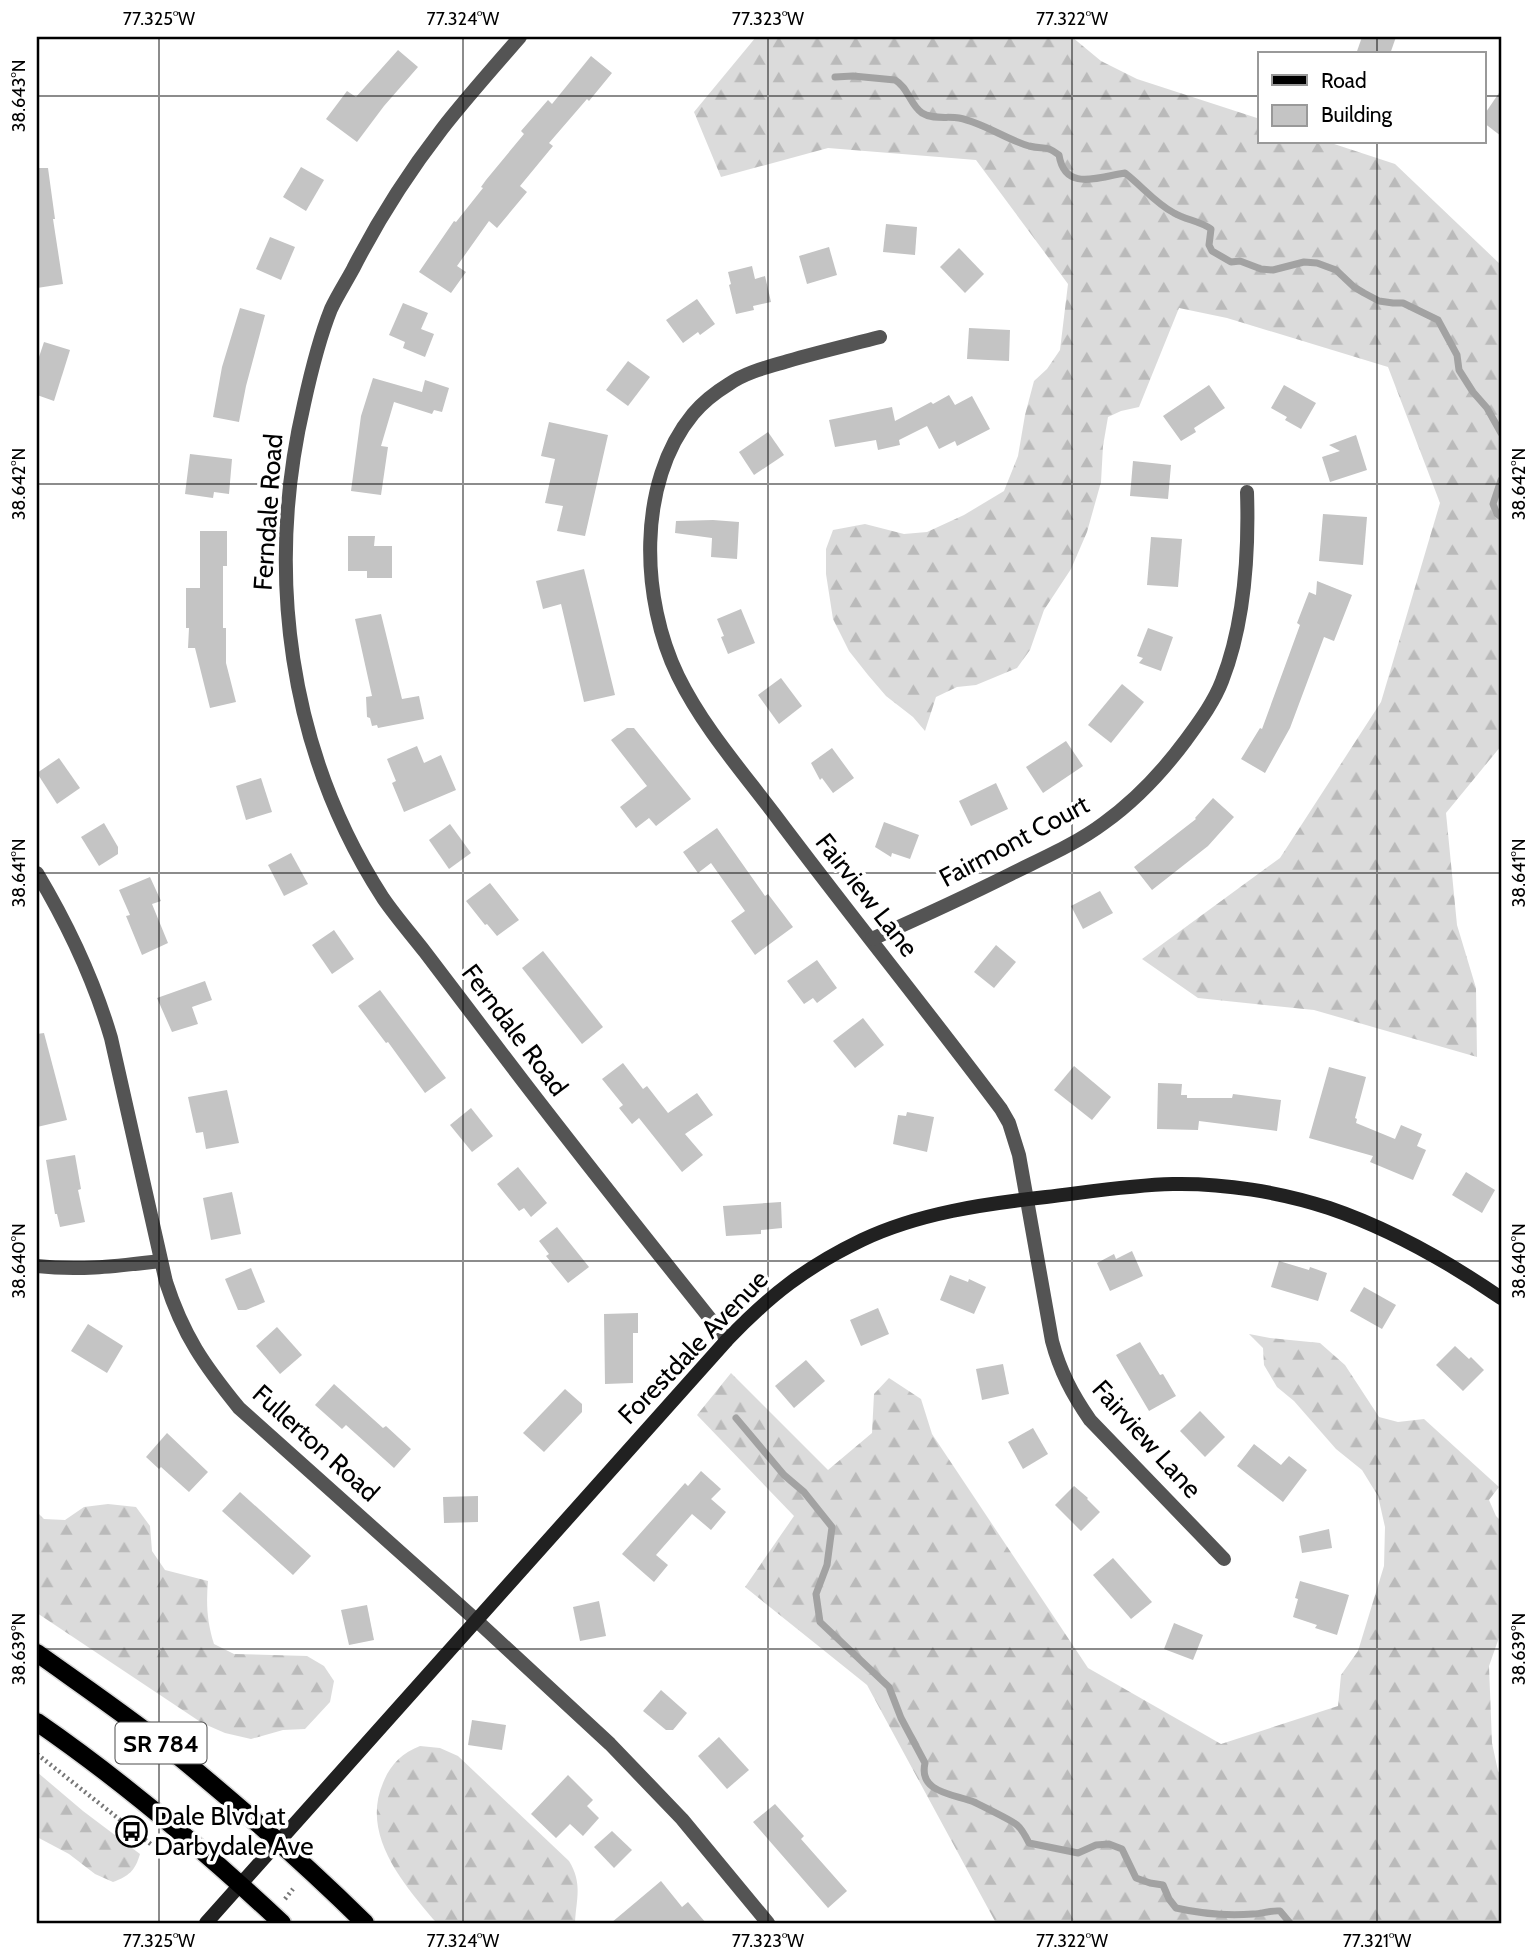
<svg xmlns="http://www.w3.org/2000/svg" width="1538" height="1960" font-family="Cabin,sans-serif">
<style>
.forest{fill:url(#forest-firs)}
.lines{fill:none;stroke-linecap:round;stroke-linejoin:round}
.stream{stroke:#a2a2a2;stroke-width:7}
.building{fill:#c4c4c4}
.primary-casing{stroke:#dbdbdb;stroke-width:21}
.path{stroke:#767676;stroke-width:4.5;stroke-dasharray:2 3.5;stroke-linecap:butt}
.street{stroke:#545454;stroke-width:14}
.secondary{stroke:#212121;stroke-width:14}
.primary{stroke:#000;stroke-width:18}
.ticks{fill:none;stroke:#000;stroke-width:2;stroke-opacity:0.45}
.labels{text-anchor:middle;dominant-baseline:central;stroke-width:7;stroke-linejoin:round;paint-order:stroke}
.shield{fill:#fff;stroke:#4c4c4c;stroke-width:2}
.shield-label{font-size:24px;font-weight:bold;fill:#000}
.street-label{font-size:26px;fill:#000;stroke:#fff}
.poi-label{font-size:26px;fill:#000;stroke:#fff;text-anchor:start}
.neatline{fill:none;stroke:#000;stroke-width:2.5}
.ticks-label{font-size:18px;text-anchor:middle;fill:#000}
</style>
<defs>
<pattern id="forest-firs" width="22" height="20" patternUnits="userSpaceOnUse" patternTransform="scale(1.75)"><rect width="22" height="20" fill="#dbdbdb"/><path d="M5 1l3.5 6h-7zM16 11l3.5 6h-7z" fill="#bababa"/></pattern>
</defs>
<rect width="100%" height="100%" fill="#fff"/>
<g class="forest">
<polygon points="756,37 1072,37 1101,61 1137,79 1260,119 1260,142 1328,142 1395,164 1501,265 1501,746 1446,813 1457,925 1476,988 1477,1057 1314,1010 1198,998 1142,959 1280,858 1381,702 1440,503 1388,367 1227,318 1179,308 1139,407 1121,411 1108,417 1103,446 1101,482 1087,532 1071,569 1044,610 1030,650 1017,668 976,685 957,687 936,697 925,731 913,717 886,696 868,675 849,651 833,619 826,574 826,549 833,530 865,524 904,534 927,532 964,515 1004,491 1018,456 1025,415 1034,381 1047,369 1060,350 1068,284 976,160 828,148 721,177 694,112"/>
<polygon points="1249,1334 1270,1338 1320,1343 1345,1365 1379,1417 1398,1422 1424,1419 1499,1487 1489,1500 1496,1516 1501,1521 1501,1632 1489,1666 1492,1743 1498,1771 1501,1776 1501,1923 996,1923 867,1685 745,1587 794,1516 697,1415 731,1373 828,1470 872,1433 874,1394 889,1378 921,1399 932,1434 1088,1668 1221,1744 1338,1706 1341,1675 1358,1651 1384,1566 1385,1527 1378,1496 1362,1470 1336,1449 1294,1401 1277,1387 1264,1365 1263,1348"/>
<path d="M 108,1504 L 136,1507 L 150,1526 L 152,1551 L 165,1570 L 208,1581 C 206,1604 207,1622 214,1644 L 234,1654 L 307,1656 L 324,1666 L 334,1681 L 330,1702 L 305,1729 L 283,1730 L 251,1739 L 225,1733 L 202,1723 L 37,1613 L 37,1512 L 44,1519 L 65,1520 L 84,1507 Z"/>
<path d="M 420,1746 L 440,1748 L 458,1756 L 569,1861 C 583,1884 576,1899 575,1923 L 437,1923 L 433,1919 C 402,1882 361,1834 383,1783 C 390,1765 402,1753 420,1746 Z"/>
<path d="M 37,1772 L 83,1811 L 140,1854 C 135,1871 129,1876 113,1882 L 95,1874 L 69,1854 L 37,1837 Z"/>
</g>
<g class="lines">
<g class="stream">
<path d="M 835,77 L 853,76 L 895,80 C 908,87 910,105 922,113 C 933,120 948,116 959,118 C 984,123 1005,139 1029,146 C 1044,150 1044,144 1059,155 C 1065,192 1098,177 1125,173 C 1142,186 1155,203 1174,213 C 1186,220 1200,221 1211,229 L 1209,245 L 1212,251 L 1231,262 L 1240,261 L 1261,269 L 1273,270 L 1304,262 L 1317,263 L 1336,270 L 1354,287 L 1364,293 L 1379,301 L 1393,303 L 1403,303 L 1438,320 L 1457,355 L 1459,370 L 1473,392 L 1487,408 L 1501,433"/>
<polyline points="1501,480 1493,504 1497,514 1501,517"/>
<path d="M 736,1418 L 784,1475 L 804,1492 L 832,1527 L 827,1565 L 816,1594 L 820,1622 L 889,1687 L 901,1718 L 925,1763 C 918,1793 954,1794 974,1802 C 980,1805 1013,1821 1017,1825 C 1022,1829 1026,1837 1029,1843 L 1078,1853 L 1096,1845 L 1109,1844 L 1122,1849 L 1136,1878 L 1150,1883 L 1163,1885 L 1169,1899 L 1176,1908 C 1202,1914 1226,1916 1253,1914 C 1262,1914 1271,1910 1280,1911 L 1290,1923"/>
</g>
</g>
<g class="building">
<polygon points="1362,37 1396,37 1390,54 1356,54"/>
<polygon points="398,50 418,67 384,106 357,142 326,119 347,91 356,97"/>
<polygon points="591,56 612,73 589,101 587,99 549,143 553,146 520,186 527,192 497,228 489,221 457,266 466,272 451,293 419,272 454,221 456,222 483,188 481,187 486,180 524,134 521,131 548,100 552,104"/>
<polygon points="1501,90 1501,136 1484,123 1484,115"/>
<polygon points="301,167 324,180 306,211 283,197"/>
<polygon points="37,168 48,168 55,219 53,219 63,284 37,288"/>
<polygon points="886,224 917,227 915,255 883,252"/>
<polygon points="270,237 295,247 281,280 256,269"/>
<polygon points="829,247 837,275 807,284 799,256"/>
<polygon points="959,248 984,274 965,293 940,267"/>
<polygon points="752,266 755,279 765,276 771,302 753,306 754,310 736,314 729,285 731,284 728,272"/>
<polygon points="697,299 715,324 700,335 698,332 683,343 666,320"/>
<polygon points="403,303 428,313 421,329 434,334 425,357 403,348 405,342 389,335"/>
<polygon points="240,308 265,315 246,386 239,422 213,417 222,367"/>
<polygon points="969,328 1010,330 1009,361 967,359"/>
<polygon points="44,342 70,350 54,401 37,395 37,363"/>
<polygon points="628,361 650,377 628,406 606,390"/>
<polygon points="373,378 422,392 425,380 449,388 442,412 434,410 432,414 394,402 381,446 388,447 381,495 351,491 361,416"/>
<polygon points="1209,385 1225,408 1194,428 1196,432 1181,441 1163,416"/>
<polygon points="1284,385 1316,403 1301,429 1285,420 1287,417 1271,408"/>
<polygon points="949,395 955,405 972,396 990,429 957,446 955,441 939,449 927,426 899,440 900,445 878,450 876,440 835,447 829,420 892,407 895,421 931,402 933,404"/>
<polygon points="549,422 608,435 585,536 557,531 563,506 545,503 555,459 541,456"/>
<polygon points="768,432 784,455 754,475 739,452"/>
<polygon points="1356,435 1367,470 1330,482 1322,457 1340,451 1329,445"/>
<polygon points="190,454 232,459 229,494 214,492 213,498 185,494"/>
<polygon points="1133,461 1171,465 1168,499 1130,496"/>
<polygon points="1323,514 1367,517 1363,565 1319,561"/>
<polygon points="713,520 739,522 737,559 711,557 712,538 675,533 676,521"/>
<polygon points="200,531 227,531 227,566 223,566 223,628 226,628 226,663 236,702 210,708 195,648 188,648 189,628 186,628 186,588 200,588"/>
<polygon points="348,536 375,536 374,546 392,546 392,578 367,578 367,571 348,571"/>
<polygon points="1151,537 1182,539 1178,587 1147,585"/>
<polygon points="584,569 615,695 584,702 561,604 543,609 536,581"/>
<polygon points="1317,581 1352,595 1334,641 1324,637 1290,728 1265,773 1241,759 1260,728 1262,729 1300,625 1297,623 1309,592 1316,595"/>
<polygon points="741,609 755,643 728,654 721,637 724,636 717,619"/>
<polygon points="381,614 402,699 419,696 424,719 378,728 377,725 372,726 370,718 367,717 366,697 372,696 355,619"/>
<polygon points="1148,628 1173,637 1161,671 1139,663 1143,658 1137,656"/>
<polygon points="781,678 802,706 779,724 758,695"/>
<polygon points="1122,684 1144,702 1111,743 1088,725"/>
<polygon points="627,728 634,728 691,799 656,826 649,818 636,828 620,807 647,786 611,740"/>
<polygon points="1066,741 1083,766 1043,793 1026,767"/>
<polygon points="417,746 424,763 441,755 456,790 404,812 392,783 396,781 387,759"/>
<polygon points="832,748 854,778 833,793 822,778 820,780 811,763"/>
<polygon points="59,758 80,788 57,804 37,773"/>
<polygon points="261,778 272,812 246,820 236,786"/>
<polygon points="996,783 1008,809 971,826 959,801"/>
<polygon points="1213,798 1234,817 1208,846 1152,890 1134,867 1196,819 1195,818"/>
<polygon points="884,822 919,835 910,859 892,853 891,857 875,847"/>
<polygon points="104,823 118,847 118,854 99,866 81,837"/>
<polygon points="450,824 471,853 449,869 429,840"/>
<polygon points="717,828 765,896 768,894 793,927 755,955 731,921 745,911 711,863 698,873 683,852"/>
<polygon points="291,853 308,884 284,896 268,865"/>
<polygon points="150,877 161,901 152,904 168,943 142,955 126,916 130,915 119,890"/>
<polygon points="490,883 519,920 497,936 487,924 485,925 466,901"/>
<polygon points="1100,891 1113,913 1083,929 1071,906"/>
<polygon points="334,930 354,959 332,974 312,945"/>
<polygon points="996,945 1016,962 994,988 974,972"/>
<polygon points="543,951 603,1027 582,1044 522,968"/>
<polygon points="817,960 837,988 817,1003 813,998 804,1004 787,981"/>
<polygon points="205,981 212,1000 192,1007 198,1024 172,1032 157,998"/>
<polygon points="380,990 446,1078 425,1093 388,1042 386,1043 358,1006"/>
<polygon points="863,1018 884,1045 855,1068 833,1041"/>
<polygon points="44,1033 67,1120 37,1127 37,1034"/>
<polygon points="623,1063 643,1089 647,1086 668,1113 697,1093 713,1115 685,1134 703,1155 682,1172 639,1118 632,1124 619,1108 623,1105 602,1079"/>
<polygon points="1074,1066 1111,1097 1092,1120 1054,1090"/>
<polygon points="1329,1067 1366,1077 1355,1118 1357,1119 1356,1123 1395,1139 1401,1125 1422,1134 1417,1146 1426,1150 1413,1180 1370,1162 1373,1156 1309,1138"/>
<polygon points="1158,1083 1182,1084 1181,1095 1187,1095 1187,1098 1232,1098 1233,1094 1281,1100 1277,1131 1199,1121 1198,1130 1157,1129"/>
<polygon points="227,1090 239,1143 206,1149 203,1132 196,1133 188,1097"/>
<polygon points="471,1108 493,1136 472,1152 450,1125"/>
<polygon points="907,1112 934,1117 927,1152 893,1144 898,1115 906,1116"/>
<polygon points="75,1155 81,1189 78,1190 85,1222 60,1227 57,1214 55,1214 46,1160"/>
<polygon points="518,1167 547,1203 531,1217 524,1208 519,1211 497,1184"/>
<polygon points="1466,1172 1495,1190 1482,1213 1452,1195"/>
<polygon points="232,1192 241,1234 211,1240 203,1198"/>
<polygon points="781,1202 782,1228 761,1230 761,1234 726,1236 723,1206"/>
<polygon points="557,1227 589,1267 568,1283 546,1256 549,1254 539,1241"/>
<polygon points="1132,1251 1143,1276 1110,1291 1097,1263 1114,1254 1116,1259"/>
<polygon points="1279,1261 1309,1270 1310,1267 1327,1273 1318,1301 1271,1287"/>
<polygon points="251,1268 265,1302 246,1310 238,1310 225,1279"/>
<polygon points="950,1275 968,1282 969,1279 986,1287 974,1314 940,1300"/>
<polygon points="1364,1287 1396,1305 1382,1329 1350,1311"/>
<polygon points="878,1308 889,1334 861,1346 850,1320"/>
<polygon points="638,1313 638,1333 633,1333 633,1383 605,1384 604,1314"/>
<polygon points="88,1324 123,1346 107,1373 71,1351"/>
<polygon points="277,1327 302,1355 280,1374 256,1346"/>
<polygon points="1140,1342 1160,1375 1163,1374 1176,1396 1149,1411 1116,1355"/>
<polygon points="1455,1346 1469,1359 1471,1357 1484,1370 1463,1391 1436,1365"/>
<polygon points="806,1360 825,1381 794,1408 775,1386"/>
<polygon points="1003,1364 1009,1394 982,1400 976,1369"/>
<polygon points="334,1384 383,1428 386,1426 411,1449 394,1468 346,1425 342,1429 315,1405"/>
<polygon points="565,1389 582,1404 582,1412 544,1452 523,1433"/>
<polygon points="1200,1411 1225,1437 1205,1457 1180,1431"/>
<polygon points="1033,1428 1048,1454 1023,1469 1008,1442"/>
<polygon points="167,1433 208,1472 189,1492 161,1467 159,1469 146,1457"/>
<polygon points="1254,1444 1281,1465 1289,1456 1307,1470 1283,1502 1237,1466"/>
<polygon points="701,1471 721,1489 711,1499 726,1512 711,1530 692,1514 656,1555 668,1565 654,1582 622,1554 685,1483 688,1486"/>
<polygon points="1074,1486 1088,1498 1087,1499 1100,1512 1081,1531 1055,1505"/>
<polygon points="240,1492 311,1556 293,1575 222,1511"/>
<polygon points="478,1496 478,1522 444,1523 443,1497"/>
<polygon points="1329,1529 1332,1548 1302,1553 1299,1536"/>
<polygon points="1113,1558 1152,1602 1131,1619 1093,1575"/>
<polygon points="1300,1581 1349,1595 1337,1635 1315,1628 1317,1625 1293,1617 1298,1599 1295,1598"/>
<polygon points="599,1601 606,1636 580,1641 573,1607"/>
<polygon points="367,1605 374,1640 349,1645 341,1610"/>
<polygon points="1174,1623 1203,1635 1193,1660 1164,1649"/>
<polygon points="661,1690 687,1713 673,1730 666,1730 643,1711"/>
<polygon points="472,1720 506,1725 502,1750 468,1745"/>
<polygon points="719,1737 749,1770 727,1789 698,1756"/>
<polygon points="568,1775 593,1800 587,1806 599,1818 583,1836 570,1824 556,1838 531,1814"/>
<polygon points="775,1804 804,1836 801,1839 847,1891 828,1908 753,1822"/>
<polygon points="612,1831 632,1850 614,1868 594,1847"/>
<polygon points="661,1881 682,1907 688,1902 706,1923 611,1923"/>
</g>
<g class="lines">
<defs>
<g id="primary">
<path d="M 37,1653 C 86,1688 136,1722 183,1760 C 246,1812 307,1866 365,1923"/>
<path d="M 37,1722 C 124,1782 205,1851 282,1923"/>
</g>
</defs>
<use href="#primary" class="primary-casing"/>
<g class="path">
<polyline points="37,1754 153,1846"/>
<polyline points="285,1899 293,1889"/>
</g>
<g class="street">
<path d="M 520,37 C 494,67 467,97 442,129 C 408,173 378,220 353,269 C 346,282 337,296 331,309 C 319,339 311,372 304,404 C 265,572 288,751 383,898 C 396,917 411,934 425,952 C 452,988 480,1024 507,1060 C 579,1155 653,1247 727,1340"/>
<path d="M 880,337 C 849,345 819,352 788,361 C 768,367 746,372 729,384 C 716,392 703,402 693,414 C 636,483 641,600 678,676 C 703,727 741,770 775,815 C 849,914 927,1010 1001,1109 L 1009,1123 L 1019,1155 L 1052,1341 C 1060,1371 1072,1394 1090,1420 L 1224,1559"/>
<path d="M 37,873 C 68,925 94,980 111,1038 L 166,1282 C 183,1335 204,1365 239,1408 L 476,1620 L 610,1744 L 682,1819 L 768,1923"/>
<path d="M 872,939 C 919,918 965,897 1011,874 C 1043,858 1076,844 1104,823 C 1136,800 1163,771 1186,740 C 1199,722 1214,702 1222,681 C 1245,622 1249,555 1247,492"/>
<path d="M 37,1266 C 80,1271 117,1266 160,1261"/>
</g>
<path class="secondary" d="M 206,1923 L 727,1340 C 770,1295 806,1267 862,1240 C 919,1213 984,1204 1046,1197 C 1088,1192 1130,1185 1173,1184 C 1224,1183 1280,1192 1329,1208 C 1391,1229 1447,1261 1501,1298"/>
<use href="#primary" class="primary"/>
</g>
<path class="ticks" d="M 159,37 L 159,1923M 463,37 L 463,1923M 768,37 L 768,1923M 1072,37 L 1072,1923M 1377,37 L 1377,54M 37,96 L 1260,96M 1484,96 L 1501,96M 1377,142 L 1377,1923M 37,484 L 1501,484M 37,873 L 1501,873M 37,1261 L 1501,1261M 37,1649 L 1501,1649"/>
<defs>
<symbol id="bus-ring" viewBox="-11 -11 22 22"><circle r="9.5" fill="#fff" stroke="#000" stroke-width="1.5"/><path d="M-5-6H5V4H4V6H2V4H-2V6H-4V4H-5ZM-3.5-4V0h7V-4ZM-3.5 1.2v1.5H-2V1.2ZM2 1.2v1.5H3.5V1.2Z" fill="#000"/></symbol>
</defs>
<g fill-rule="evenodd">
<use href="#bus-ring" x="114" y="1814" width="35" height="35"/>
</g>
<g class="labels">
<rect class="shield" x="115.5" y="1722.5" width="91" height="41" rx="5"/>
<g class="shield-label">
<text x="161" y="1743">SR 784</text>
</g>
<g class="street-label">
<text transform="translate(268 512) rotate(-86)">Ferndale Road</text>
<text transform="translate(1014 841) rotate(-28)">Fairmont Court</text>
<text transform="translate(867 895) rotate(52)">Fairview Lane</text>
<text transform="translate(515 1030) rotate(53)">Ferndale Road</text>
<text transform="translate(693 1347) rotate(-46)">Forestdale Avenue</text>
<text transform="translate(1147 1439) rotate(48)">Fairview Lane</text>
<text transform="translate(316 1443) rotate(42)">Fullerton Road</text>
</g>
<g class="poi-label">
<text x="154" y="1816">Dale Blvd at<tspan x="154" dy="30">Darbydale Ave</tspan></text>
</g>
</g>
<rect width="1538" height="1960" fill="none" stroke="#ffffff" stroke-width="77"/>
<rect x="1258" y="52" width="228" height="91" fill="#ffffff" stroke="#999999" stroke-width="2"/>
<rect x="1272" y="75" width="35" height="10" fill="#000000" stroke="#999999" stroke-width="2"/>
<text x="1321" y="88" font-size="21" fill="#000000">Road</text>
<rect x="1272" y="105" width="35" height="21" fill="#c4c4c4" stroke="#999999" stroke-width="2"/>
<text x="1321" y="122" font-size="21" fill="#000000">Building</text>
<rect x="38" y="38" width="1462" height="1884" class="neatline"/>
<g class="ticks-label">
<text x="159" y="25">77.325°W</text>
<text x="463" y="25">77.324°W</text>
<text x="768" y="25">77.323°W</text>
<text x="1072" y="25">77.322°W</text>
<text transform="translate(19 96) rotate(-90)" y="6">38.643°N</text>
<text transform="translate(19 484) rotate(-90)" y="6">38.642°N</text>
<text transform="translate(1519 484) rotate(-90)" y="6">38.642°N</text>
<text transform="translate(19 873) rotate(-90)" y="6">38.641°N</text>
<text transform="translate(1519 873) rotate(-90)" y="6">38.641°N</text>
<text transform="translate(19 1261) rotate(-90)" y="6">38.640°N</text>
<text transform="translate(1519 1261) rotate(-90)" y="6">38.640°N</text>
<text transform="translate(19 1649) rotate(-90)" y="6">38.639°N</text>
<text transform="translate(1519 1649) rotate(-90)" y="6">38.639°N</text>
<text x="159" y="1947">77.325°W</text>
<text x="463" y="1947">77.324°W</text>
<text x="768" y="1947">77.323°W</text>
<text x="1072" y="1947">77.322°W</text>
<text x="1377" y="1947">77.321°W</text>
</g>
</svg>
